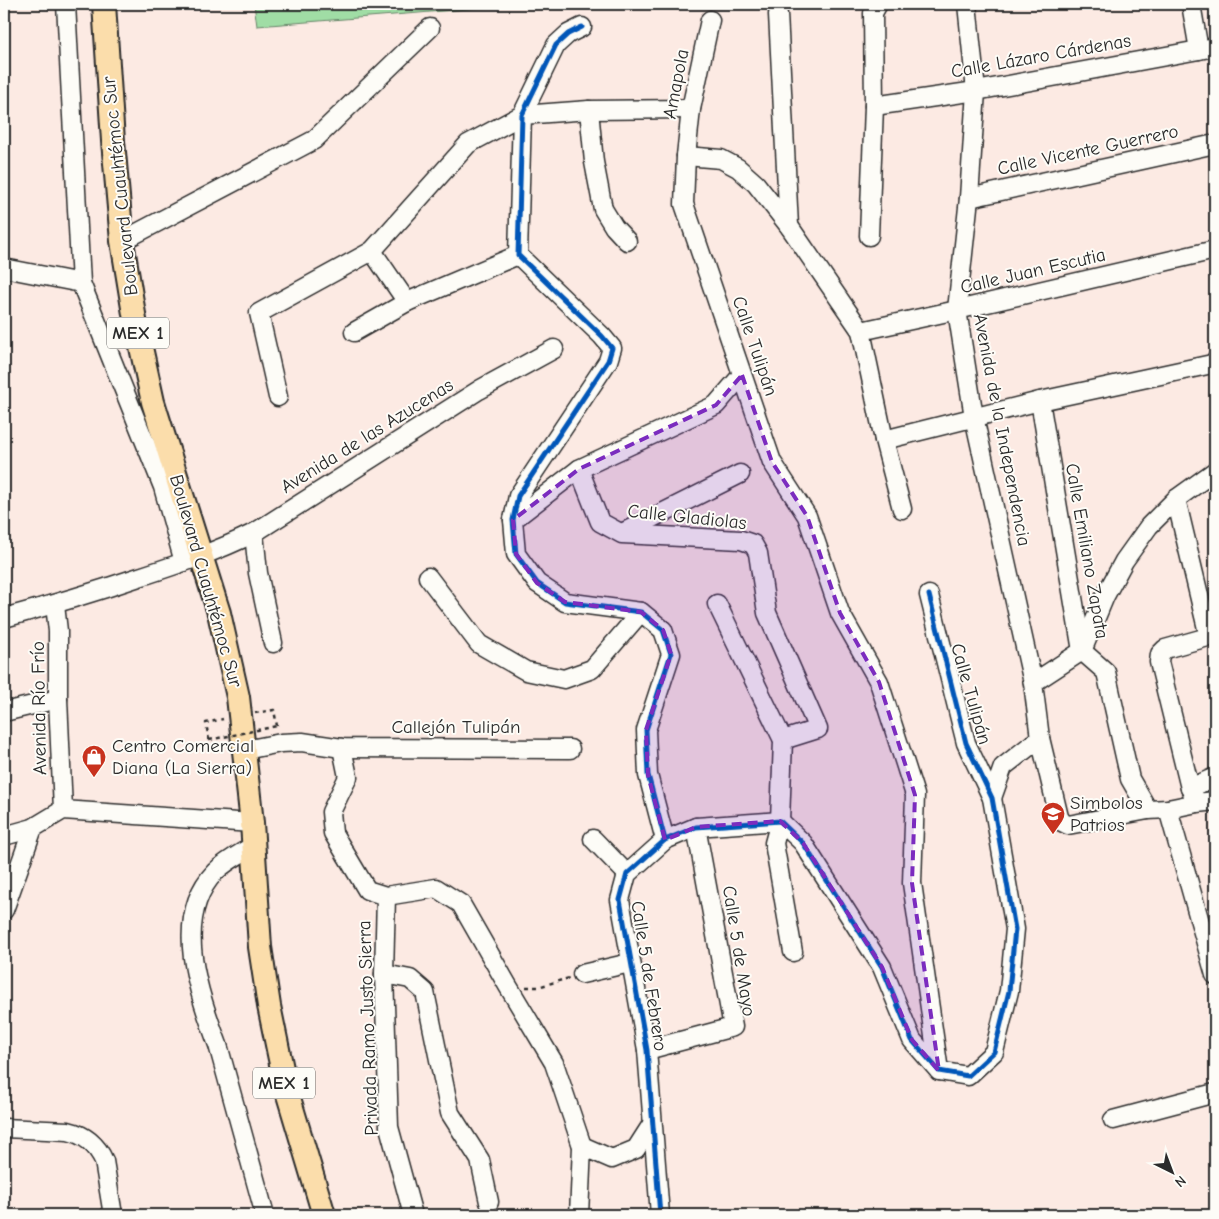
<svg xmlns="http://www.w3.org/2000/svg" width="1219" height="1219" font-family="'Comic Neue',sans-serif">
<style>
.green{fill:#a0dda5;stroke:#668468}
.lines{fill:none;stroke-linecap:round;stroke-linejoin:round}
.minor-casing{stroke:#2b2b2b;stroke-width:21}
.major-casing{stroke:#2b2b2b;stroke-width:26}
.path{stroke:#2b2b2b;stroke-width:2.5;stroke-dasharray:4 4;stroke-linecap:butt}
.minor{stroke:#fdfcf7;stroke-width:18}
.major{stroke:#fbddab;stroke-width:22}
.path-bridge{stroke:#2b2b2b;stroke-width:2.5;stroke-dasharray:4 4;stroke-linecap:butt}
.cycleway-casing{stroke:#fdfcf7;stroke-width:8}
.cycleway{stroke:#0057b8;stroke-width:5}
.marked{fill:#7b2cbf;fill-opacity:0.2;stroke:#7b2cbf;stroke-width:4;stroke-dasharray:10 6;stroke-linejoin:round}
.labels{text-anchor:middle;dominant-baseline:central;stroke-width:4;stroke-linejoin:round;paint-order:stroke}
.shield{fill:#fdfcf7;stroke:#6a6a68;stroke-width:1}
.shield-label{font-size:18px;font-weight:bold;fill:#2b2b2b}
.street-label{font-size:19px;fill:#2b2b2b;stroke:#fdfcf7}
.poi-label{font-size:19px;fill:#2b2b2b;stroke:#fdfcf7;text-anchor:start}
</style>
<rect width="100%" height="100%" fill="#fceae3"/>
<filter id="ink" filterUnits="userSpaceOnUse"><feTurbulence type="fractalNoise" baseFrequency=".02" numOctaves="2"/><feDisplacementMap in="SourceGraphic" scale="10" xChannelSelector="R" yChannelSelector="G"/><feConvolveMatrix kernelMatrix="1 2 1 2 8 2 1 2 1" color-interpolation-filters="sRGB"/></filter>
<g filter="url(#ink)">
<polygon class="green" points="254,4 530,4 257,26"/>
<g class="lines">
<defs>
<g id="minor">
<polyline points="66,4 81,283 163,487 184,562"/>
<polyline points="967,4 976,91 969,198 957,310 974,417 1033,683 1040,738 1059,817 1062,822 1068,825 1148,810 1168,809 1197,803"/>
<polyline points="1191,4 1199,50"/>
<polyline points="778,14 789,226"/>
<polyline points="710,20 691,109 686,156 684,204 772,462 807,516 840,613 879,682 915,795 912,883 939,1071"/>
<polyline points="582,27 568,34 556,45 522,115 518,255 602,336 612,348 608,361 518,496 513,520 516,554 537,583 565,602 641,612 663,630 671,654 646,730 648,775 665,840"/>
<polyline points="874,106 976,91 1215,47"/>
<polyline points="589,110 594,162 603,209 614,227 627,241"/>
<polyline points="686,156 721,159 738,168 756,184 789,226 861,331 884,440 902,509"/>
<polyline points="969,198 1215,144"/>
<polyline points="869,236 874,106 873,13 878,4"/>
<polyline points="122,241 314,140 430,28"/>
<polyline points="372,251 407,302"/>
<polyline points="4,268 81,283"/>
<polyline points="861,331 957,310 1215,250"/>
<polyline points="354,332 407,302 518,255"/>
<polyline points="278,397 259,313 372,251 468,144 522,115 589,110 691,109"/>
<polyline points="1040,401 1082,651 1106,672 1130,779 1148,810"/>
<polyline points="884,440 1040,401 1212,364 1215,361"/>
<polyline points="579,469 600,522 622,534 741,540 753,544 758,553 767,613 818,729 783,740"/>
<polyline points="1176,499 1209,637"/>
<polyline points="513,520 579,469 716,405 742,375"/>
<polyline points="254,533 258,573 273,643"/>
<polyline points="622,533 740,474"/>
<polyline points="428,577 479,644 526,671 564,679 592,669 641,612"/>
<polyline points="717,604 783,740 780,821 774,843 793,952"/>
<polyline points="55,605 58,631 58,699 63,810"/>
<path d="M 4,618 C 48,606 92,593 136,578 C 176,565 216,552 254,533 L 479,390 L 554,349"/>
<polyline points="1215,635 1165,649 1160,654 1159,662 1190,788 1197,803 1215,801"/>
<polyline points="1033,683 1082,651 1105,596 1124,561 1149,526 1176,499 1215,471"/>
<polyline points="4,712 58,699"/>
<polyline points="342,748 348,777 331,812 333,833 367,890 386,896 436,888 461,904 508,986 554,1063 582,1146 579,1215"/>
<polyline points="245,750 281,743 302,742 342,748 570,749"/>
<polyline points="1190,788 1215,777"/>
<polyline points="992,798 1003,767 1040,738"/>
<polyline points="1168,809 1215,975"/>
<polyline points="4,836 33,828 63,810 252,823"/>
<polyline points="593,839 627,874"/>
<path d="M 253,846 C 240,854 226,861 215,872 C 171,918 199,994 218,1045 L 265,1215"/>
<polyline points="386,896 384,974 389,1127 413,1215"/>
<polyline points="4,910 33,828"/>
<polyline points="384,974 410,979 425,992 450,1113 480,1160 489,1202"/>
<polyline points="582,974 630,963"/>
<polyline points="647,1050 733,1027 696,827"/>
<polyline points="1113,1120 1215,1093"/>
<path d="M 4,1128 L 68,1131 C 86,1135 97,1145 104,1161 L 113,1215"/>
<polyline points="582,1146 612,1159 636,1149 652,1124"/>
<polyline points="660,1215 647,1050 620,900 627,874 665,840 696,827 780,821 803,843 882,967 912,1040 939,1071 968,1076 994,1052 1009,991 1015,929 992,798 966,743 929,595"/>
</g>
<polyline id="major" points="104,4 113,141 122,241 135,320 153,402 219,613 238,697 252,823 260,947 269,1006 286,1088 324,1215"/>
</defs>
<use href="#minor" class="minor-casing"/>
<use href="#major" class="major-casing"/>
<g class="path">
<polyline points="255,713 274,710 277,726"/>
<polyline points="209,740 206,723 223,719"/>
<polyline points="526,987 538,987 569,978"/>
</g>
<use href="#minor" class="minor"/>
<use href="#major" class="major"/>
<polyline class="path-bridge" points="209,740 277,726"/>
<defs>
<g id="cycleway">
<polyline points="582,27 568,34 556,45 522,115 518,255 602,336 612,348 608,361 518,496 513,520 516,554 537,583 565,602 641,612 663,630 671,654 646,730 648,775 665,840"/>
<polyline points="660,1215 647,1050 620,900 627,874 665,840 696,827 780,821 803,843 882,967 912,1040 939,1071 968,1076 994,1052 1009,991 1015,929 992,798 966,743 929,595"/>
</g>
</defs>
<use href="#cycleway" class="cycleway-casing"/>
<use href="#cycleway" class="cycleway"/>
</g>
</g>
<path class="marked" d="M 742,375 L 772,462 L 807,516 L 840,613 L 879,682 L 915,795 L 912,883 L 939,1071 L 912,1040 L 882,967 L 803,843 L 780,821 L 696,827 L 665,840 L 648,775 L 646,730 L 671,654 L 663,630 L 641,612 L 565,602 L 537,583 L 516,554 L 513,520 L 579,469 L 716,405 Z"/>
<defs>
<symbol id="shop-pin" viewBox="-11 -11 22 30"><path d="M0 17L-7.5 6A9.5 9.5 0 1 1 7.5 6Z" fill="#c8321e" stroke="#fdfcf7"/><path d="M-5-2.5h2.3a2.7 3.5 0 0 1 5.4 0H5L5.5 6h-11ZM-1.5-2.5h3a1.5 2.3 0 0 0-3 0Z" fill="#fff"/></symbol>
<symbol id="school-pin" viewBox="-11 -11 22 30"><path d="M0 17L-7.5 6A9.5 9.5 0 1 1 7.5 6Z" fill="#c8321e" stroke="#fdfcf7"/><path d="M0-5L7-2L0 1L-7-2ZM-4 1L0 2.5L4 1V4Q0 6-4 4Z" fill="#fff"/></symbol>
</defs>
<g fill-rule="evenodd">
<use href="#shop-pin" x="80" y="743" width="28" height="38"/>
<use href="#school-pin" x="1039" y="800" width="28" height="38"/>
</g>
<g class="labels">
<g class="shield">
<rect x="107" y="317.5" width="62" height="31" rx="4"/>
<rect x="253" y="1067.5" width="62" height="31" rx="4"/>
</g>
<g class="shield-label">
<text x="138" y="333">MEX 1</text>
<text x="284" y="1083">MEX 1</text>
</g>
<g class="street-label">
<text transform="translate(1041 56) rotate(-10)">Calle Lázaro Cárdenas</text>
<text transform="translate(676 84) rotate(-79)">Amapola</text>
<text transform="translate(1088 150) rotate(-12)">Calle Vicente Guerrero</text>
<text transform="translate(120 186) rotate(-96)">Boulevard Cuauhtémoc Sur</text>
<text transform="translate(1033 271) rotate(-13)">Calle Juan Escutia</text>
<text transform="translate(755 346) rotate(71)">Calle Tulipán</text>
<text transform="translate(1002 430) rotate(79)">Avenida de la Independencia</text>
<text transform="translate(367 436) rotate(-32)">Avenida de las Azucenas</text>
<text transform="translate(687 517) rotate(6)">Calle Gladiolas</text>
<text transform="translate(1087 551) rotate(80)">Calle Emiliano Zapata</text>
<text transform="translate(206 581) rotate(74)">Boulevard Cuauhtémoc Sur</text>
<text transform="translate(971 694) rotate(74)">Calle Tulipán</text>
<text transform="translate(39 708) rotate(-91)">Avenida Río Frío</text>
<text x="456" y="727">Callejón Tulipán</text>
<text transform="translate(739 951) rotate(81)">Calle 5 de Mayo</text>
<text transform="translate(649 976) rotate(81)">Calle 5 de Febrero</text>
<text transform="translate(368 1028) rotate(-92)">Privada Ramo Justo Sierra</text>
</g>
<g class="poi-label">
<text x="112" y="746">Centro Comercial<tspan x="112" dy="22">Diana (La Sierra)</tspan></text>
<text x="1070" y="803">Simbolos<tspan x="1070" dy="22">Patrios</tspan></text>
</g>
</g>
<rect width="1219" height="1219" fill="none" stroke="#fdfcf7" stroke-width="20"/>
<rect x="10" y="10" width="1199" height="1199" fill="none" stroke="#2b2b2b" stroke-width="2" filter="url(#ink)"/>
<g transform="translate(1172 1172) rotate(138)" stroke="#fdfcf7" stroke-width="4" paint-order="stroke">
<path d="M0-4L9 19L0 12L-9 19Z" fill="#2b2b2b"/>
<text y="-8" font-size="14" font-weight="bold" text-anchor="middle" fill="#2b2b2b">N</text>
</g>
</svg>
